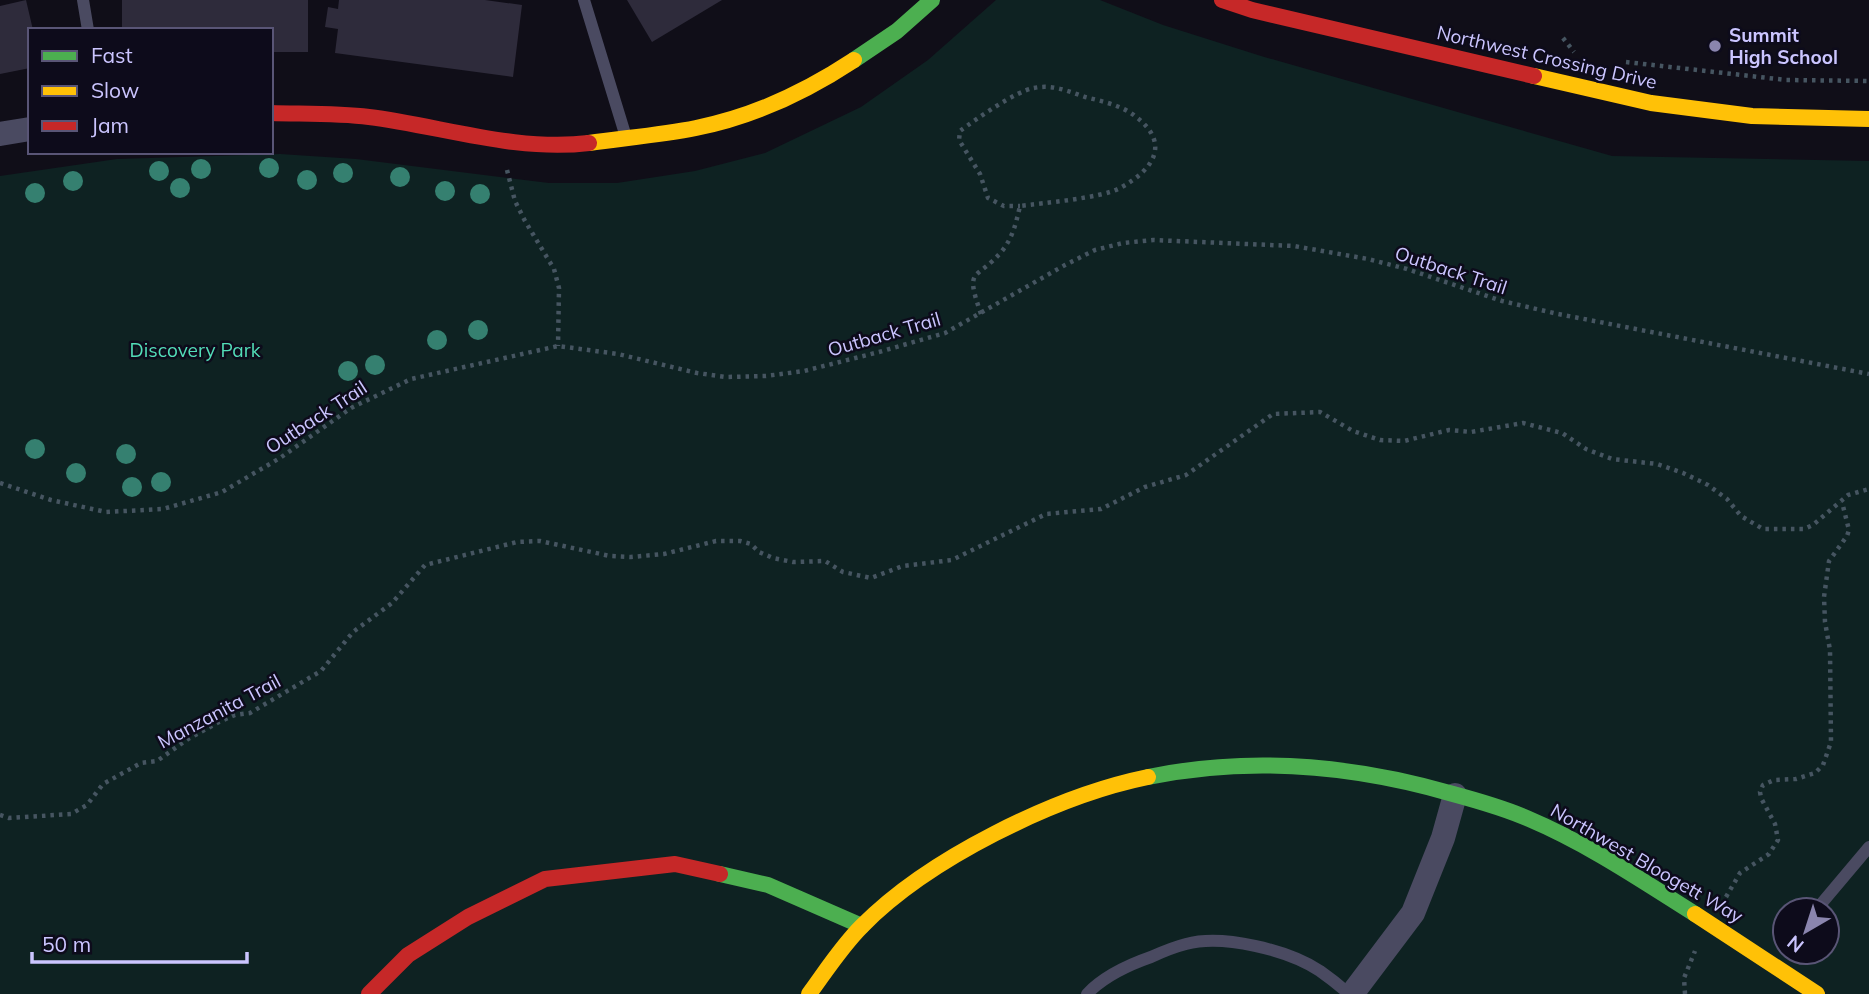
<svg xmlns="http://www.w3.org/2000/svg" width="1869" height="994" font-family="Mulish,sans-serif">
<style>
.green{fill:#0e2222;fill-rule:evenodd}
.building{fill:#2e2b3b}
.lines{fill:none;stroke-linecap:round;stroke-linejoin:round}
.path{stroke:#465561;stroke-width:4.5;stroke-dasharray:3.5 5;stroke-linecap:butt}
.lane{stroke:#4a4a61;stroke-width:12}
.street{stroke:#4a4a61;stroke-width:24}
.fast{stroke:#4caf50;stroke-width:16}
.slow{stroke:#ffc107;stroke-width:16}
.jam{stroke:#c62828;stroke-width:16}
.tree{fill:#358070}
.poi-dot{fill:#8a85ae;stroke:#0d0b1b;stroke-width:2.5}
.labels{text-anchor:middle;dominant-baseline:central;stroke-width:5;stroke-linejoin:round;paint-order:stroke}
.poi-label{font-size:19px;font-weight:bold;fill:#cbc5ff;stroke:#0d0b1b;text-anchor:start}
.street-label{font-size:19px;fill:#cbc5ff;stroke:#0d0b1b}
.park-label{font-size:19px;fill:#53ddb8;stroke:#0d0b1b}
</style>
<rect width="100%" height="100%" fill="#100e18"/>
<path class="green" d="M 996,0 L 1100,0 L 1163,25 L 1261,56 L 1612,156 L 1869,161 L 1869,994 L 0,994 L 0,176 L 117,159 L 280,154 L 356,159 L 549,183 L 617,183 L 695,171 L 765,153 L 861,107 L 928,60 ZM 1785,910 L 1827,910 L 1827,952 L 1785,952 Z"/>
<g class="building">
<polygon points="26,0 33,30 30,30 30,68 0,74 0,6"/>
<polygon points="122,0 308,0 308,52 271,52 271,30 122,30"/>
<polygon points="339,0 485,0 522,5 513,77 335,53 338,29 325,27 328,7 338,9"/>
<polygon points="627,0 722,0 652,42"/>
</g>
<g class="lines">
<g class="path">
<polyline points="1563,38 1574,52"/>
<polyline points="1626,62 1786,80 1869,81"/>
<polyline points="507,170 515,201 525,221 554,269 559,288 558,346"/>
<path d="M 981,314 C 964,265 976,282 1002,251 C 1013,237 1016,223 1020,206 C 1043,203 1102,198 1120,188 C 1153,170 1172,144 1135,116 C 1121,105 1101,101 1085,97 C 1068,91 1052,84 1034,88 C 1016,91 976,119 960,131 L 959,140 L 980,174 L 988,198 L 1004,206 L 1020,206"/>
<polyline points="0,483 51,500 106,512 163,509 222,492 280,458 351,408 411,379 558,346 618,354 697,373 726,377 766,376 804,371 879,352 945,333 1065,265 1095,250 1123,243 1153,240 1294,246 1368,259 1407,269 1502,301 1558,314 1869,374"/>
<polyline points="0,815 9,818 71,814 87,805 103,784 141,763 157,761 188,739 219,722 235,715 250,713 321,671 353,632 392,603 425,565 517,542 540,541 610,556 631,557 664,554 716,541 740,541 751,544 759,552 773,558 793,562 825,561 843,572 871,578 903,566 952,560 1046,514 1101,509 1145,487 1186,475 1273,414 1296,413 1320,412 1353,431 1380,440 1404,441 1449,430 1471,432 1523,423 1562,433 1586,449 1612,459 1657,464 1683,473 1708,485 1727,499 1741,516 1763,529 1804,529 1813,525 1848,495 1869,489"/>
<polyline points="1726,897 1740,873 1769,854 1778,840 1775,824 1761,798 1760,792 1763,785 1774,780 1796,779 1815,773 1823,765 1831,742 1830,650 1825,622 1824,597 1829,561 1847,536 1849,530 1842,502"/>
<polyline points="1685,994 1684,978 1695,951"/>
</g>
<g class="lane">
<polyline points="83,0 88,30"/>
<polyline points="584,0 626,137"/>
<polyline points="1816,910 1869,847"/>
<path d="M 1087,994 C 1104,976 1128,965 1151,957 C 1162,952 1174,947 1186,944 C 1223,934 1288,950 1320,971 C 1330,978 1340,986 1349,994"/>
</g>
<g class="street">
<polyline points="0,134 30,129"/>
<polyline points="1352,994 1413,913 1443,838 1455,795"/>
</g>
<g class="fast">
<polyline points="854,60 897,31 932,0"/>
<path d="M 1148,777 C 1250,756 1353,765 1453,794 C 1479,801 1504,808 1529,819 C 1588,844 1641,880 1695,914"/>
<polyline points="720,874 768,885 862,926"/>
</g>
<g class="slow">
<polyline points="1534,76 1651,103 1752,116 1869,119"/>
<path d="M 589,143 C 624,138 661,135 696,128 C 752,117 807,91 854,60"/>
<polyline points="1695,914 1817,994"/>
<path d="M 809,994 C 826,971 841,947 862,926 C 928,859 1055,796 1148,777"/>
</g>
<g class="jam">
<polyline points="1222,0 1252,10 1534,76"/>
<path d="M 271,113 C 303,114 337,113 369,117 C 441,126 516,152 589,143"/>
<polyline points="369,994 408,955 468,917 545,879 675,864 720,874"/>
</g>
</g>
<g class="tree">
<circle cx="269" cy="168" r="10"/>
<circle cx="201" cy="169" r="10"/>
<circle cx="159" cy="171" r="10"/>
<circle cx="343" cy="173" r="10"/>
<circle cx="400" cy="177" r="10"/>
<circle cx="307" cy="180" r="10"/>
<circle cx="73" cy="181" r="10"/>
<circle cx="180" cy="188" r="10"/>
<circle cx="445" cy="191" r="10"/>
<circle cx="35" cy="193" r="10"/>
<circle cx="480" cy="194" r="10"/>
<circle cx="478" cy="330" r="10"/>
<circle cx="437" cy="340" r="10"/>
<circle cx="375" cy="365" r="10"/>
<circle cx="348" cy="371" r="10"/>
<circle cx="35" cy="449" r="10"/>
<circle cx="126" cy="454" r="10"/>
<circle cx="76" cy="473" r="10"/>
<circle cx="161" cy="482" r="10"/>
<circle cx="132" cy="487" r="10"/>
</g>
<circle class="poi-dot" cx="1715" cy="46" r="7"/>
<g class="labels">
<g class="poi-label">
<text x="1729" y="35">Summit<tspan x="1729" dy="22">High School</tspan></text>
</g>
<g class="street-label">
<text transform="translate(1547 57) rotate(13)">Northwest Crossing Drive</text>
<text transform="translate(1451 270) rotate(18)">Outback Trail</text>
<text transform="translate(884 334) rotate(-16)">Outback Trail</text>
<text transform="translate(316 417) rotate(-33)">Outback Trail</text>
<text transform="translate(219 711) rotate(-28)">Manzanita Trail</text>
<text transform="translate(1647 863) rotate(30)">Northwest Bloogett Way</text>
</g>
<g class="park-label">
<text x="195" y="350">Discovery Park</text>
</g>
</g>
<rect x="28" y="28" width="245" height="126" fill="#0d0b1b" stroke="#595576" stroke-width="2"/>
<rect x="42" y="51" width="35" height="10" fill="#4caf50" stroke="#595576" stroke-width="2"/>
<text x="91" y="63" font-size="21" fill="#cbc5ff">Fast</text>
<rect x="42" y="86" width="35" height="10" fill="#ffc107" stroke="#595576" stroke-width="2"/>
<text x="91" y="98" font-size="21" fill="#cbc5ff">Slow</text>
<rect x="42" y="121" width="35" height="10" fill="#c62828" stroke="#595576" stroke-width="2"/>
<text x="91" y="133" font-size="21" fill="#cbc5ff">Jam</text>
<g transform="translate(1806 931) rotate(219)"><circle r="33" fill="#0d0b1b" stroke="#595576" stroke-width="2"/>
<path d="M0-5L12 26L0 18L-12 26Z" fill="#8a85ae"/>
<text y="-10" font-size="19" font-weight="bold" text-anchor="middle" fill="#cbc5ff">N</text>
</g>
<path d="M32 952v10h215v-10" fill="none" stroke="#cbc5ff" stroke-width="3.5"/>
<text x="42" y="952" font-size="21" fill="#cbc5ff" stroke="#0d0b1b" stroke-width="5" paint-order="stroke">50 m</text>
</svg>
